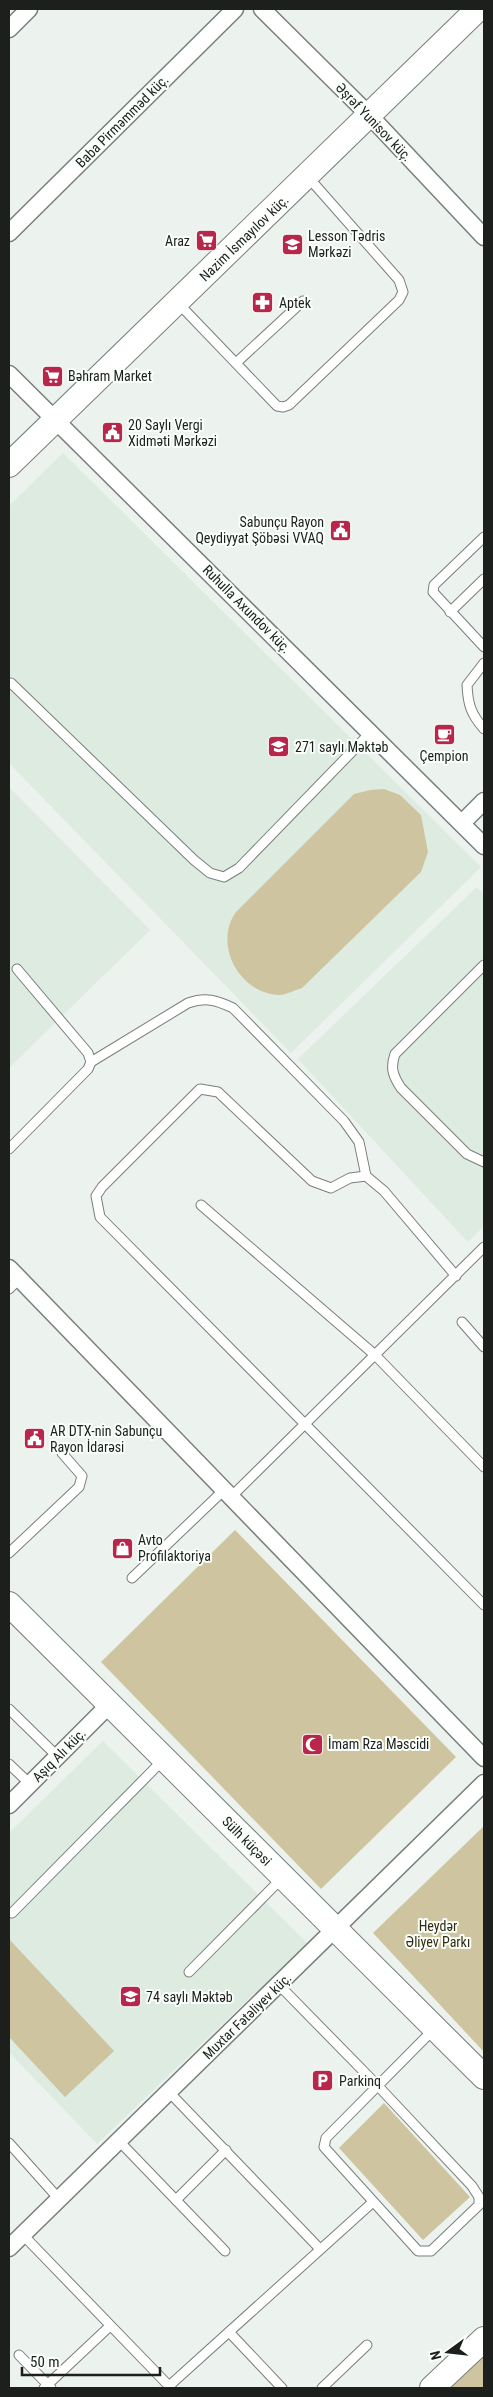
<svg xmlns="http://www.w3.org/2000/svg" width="493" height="2397" font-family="'Roboto Condensed',sans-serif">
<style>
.built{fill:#deebe0}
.green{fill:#cec5a0}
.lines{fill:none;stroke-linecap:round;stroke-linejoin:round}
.lane-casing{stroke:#797f7a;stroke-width:11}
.street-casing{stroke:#797f7a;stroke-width:19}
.secondary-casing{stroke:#797f7a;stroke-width:26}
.lane{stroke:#fff;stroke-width:9}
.street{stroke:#fff;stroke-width:16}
.secondary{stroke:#fff;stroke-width:24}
.labels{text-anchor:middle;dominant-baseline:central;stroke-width:4;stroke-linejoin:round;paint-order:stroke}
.street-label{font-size:14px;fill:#1d1f1d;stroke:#fafffb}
.poi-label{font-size:14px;fill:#1d1f1d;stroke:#fafffb;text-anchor:start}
.park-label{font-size:14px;fill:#342c10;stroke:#fafffb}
</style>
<rect width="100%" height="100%" fill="#ecf2ed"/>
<g class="built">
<polygon points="63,453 481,867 291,1053 9,763 9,506"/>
<polygon points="9,787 150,930 9,1068"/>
<polygon points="477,887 484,894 484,1226 468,1242 298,1059"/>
<polygon points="103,1741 307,1943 97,2144 9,2052 9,1833"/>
</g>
<g class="green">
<path d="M 384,789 L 400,795 L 421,815 L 428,852 L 421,872 L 302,988 C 295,990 286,995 279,995 C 239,993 213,944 236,912 L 354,794 L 370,790 Z"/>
<polygon points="235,1530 456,1757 321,1889 101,1662"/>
<polygon points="484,1826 484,2052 373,1933"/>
<polygon points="9,1939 114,2051 65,2097 9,2037"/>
<polygon points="384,2103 470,2197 423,2240 339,2148"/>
<polygon points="484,2356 484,2388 450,2388"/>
</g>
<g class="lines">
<defs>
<g id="lane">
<polyline points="178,303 277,406 283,407 289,405 399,300 403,292 399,280 308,177"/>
<polyline points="236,363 303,301"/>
<polyline points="484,537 434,585 433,592 484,647"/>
<polyline points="450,612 484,579"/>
<path d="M 484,663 L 467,685 C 468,705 471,714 484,729"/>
<polyline points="11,683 194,860 210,873 224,877 239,868 371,732"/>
<path d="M 484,965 L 395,1054 C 390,1068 393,1076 401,1088 L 467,1154 L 484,1162"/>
<path d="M 91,1062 L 188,1003 C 206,997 216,1000 233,1008 L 344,1121 L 359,1142 L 366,1176"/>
<polyline points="9,1149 88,1069 91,1062 88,1053 17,969"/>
<polyline points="201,1205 375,1355 484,1467"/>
<polyline points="456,1276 384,1191 366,1176 350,1178 331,1188 312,1181 218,1092 200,1089 102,1187 96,1196 100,1217 484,1605"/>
<polyline points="9,1289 19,1279"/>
<polyline points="462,1322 484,1347"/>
<polyline points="231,1497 484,1247"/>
<polyline points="9,1553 79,1487 82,1476 62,1453"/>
<polyline points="132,1578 224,1490"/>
<polyline points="9,1709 57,1756"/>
<polyline points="9,1764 30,1784"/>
<polyline points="12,1913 164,1759"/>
<polyline points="189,1972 283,1877"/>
<polyline points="279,1985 378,2086 472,2186 479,2197 479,2205 431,2251 418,2251 324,2147 326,2138 435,2028"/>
<polyline points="169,2092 320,2249"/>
<polyline points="119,2141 225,2251"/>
<polyline points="9,2143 59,2199"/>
<polyline points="176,2200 226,2150"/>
<polyline points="23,2235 171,2388"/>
<polyline points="229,2332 282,2388"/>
<polyline points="19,2355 51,2388"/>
<polyline points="169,2386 373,2202"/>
<polyline points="44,2388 110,2326"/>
<polyline points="322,2388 367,2345"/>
</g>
<g id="street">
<polyline points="262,9 370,116 484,237"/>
<polyline points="9,29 29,9"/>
<polyline points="9,233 235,9"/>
<polyline points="9,374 484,846"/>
<polyline points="462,823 484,801"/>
<polyline points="9,1268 484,1758"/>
<polyline points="9,1805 109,1705"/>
<polyline points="9,2248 484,1783"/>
</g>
<g id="secondary">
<polyline points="9,465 478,9"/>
<polyline points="9,1604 484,2077"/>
<polyline points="432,2388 484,2339"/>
</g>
</defs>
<use href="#lane" class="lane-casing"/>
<use href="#street" class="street-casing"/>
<use href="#secondary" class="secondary-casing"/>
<use href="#lane" class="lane"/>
<use href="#street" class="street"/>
<use href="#secondary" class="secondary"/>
</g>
<defs>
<symbol id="supermarket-square" viewBox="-11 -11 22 22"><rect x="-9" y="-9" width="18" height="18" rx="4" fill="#b8274b" stroke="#fafffb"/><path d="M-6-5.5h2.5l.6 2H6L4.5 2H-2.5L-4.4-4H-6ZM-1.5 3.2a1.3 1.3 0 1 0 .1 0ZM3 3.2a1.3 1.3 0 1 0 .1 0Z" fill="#fff"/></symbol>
<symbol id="school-square" viewBox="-11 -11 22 22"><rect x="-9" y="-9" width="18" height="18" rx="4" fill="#b8274b" stroke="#fafffb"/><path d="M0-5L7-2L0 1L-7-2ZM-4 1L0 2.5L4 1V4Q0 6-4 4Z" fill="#fff"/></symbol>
<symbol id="pharmacy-square" viewBox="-11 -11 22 22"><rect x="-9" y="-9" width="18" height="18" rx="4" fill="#b8274b" stroke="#fafffb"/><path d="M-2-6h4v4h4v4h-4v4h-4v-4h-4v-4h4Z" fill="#fff"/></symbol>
<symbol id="civic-square" viewBox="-11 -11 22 22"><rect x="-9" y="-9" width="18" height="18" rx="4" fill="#b8274b" stroke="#fafffb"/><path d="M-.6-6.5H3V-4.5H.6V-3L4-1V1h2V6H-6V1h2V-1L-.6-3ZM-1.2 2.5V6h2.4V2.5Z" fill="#fff"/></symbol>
<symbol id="cafe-square" viewBox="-11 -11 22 22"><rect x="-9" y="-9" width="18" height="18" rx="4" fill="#b8274b" stroke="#fafffb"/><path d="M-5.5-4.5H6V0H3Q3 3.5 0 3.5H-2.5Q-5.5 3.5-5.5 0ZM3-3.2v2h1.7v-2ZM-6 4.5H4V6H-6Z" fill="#fff"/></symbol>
<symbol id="shop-square" viewBox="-11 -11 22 22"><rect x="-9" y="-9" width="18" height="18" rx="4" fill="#b8274b" stroke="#fafffb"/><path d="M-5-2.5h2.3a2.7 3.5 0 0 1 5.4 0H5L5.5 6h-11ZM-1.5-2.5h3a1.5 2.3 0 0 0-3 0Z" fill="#fff"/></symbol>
<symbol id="mosque-square" viewBox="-11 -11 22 22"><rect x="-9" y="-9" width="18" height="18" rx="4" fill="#b8274b" stroke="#fafffb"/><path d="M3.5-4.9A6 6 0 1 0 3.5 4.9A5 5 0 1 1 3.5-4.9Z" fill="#fff"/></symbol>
<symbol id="parking-square" viewBox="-11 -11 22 22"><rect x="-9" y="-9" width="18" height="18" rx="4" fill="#b8274b" stroke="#fafffb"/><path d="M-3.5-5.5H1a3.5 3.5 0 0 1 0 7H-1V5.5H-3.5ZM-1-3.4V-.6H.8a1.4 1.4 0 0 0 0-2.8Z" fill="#fff"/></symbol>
</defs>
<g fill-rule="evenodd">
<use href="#supermarket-square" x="194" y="228" width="25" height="25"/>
<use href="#school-square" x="280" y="232" width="25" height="25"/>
<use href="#pharmacy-square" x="250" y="290" width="25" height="25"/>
<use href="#supermarket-square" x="40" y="364" width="25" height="25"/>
<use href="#civic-square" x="100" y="420" width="25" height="25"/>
<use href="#civic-square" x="328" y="518" width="25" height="25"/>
<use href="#cafe-square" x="432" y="722" width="25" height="25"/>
<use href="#school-square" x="266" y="734" width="25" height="25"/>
<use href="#civic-square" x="22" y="1426" width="25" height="25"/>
<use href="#shop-square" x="110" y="1536" width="25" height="25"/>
<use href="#mosque-square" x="300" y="1732" width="25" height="25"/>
<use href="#school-square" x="118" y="1984" width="25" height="25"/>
<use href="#parking-square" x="310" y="2068" width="25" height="25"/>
</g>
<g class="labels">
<g class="street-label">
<text transform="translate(122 121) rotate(-45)">Baba Pirməmməd küç.</text>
<text transform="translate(374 122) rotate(46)">Əşrəf Yunisov küç.</text>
<text transform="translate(244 238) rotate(-44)">Nazim İsmayılov küç.</text>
<text transform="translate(247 609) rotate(45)">Ruhulla Axundov küç.</text>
<text transform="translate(59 1755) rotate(-45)">Aşıq Alı küç.</text>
<text transform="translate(247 1841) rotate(45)">Sülh küçəsi</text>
<text transform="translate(247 2016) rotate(-44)">Muxtar Fətəliyev küç.</text>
</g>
<g class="poi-label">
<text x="308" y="236">Lesson Tədris<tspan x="308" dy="16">Mərkəzi</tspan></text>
<text x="190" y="241" text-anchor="end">Araz</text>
<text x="279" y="303">Aptek</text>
<text x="68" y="376">Bəhram Market</text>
<text x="128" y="425">20 Saylı Vergi<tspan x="128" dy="16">Xidməti Mərkəzi</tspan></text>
<text x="324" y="522" text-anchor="end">Sabunçu Rayon<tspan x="324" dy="16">Qeydiyyat Şöbəsi VVAQ</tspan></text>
<text x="295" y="747">271 saylı Məktəb</text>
<text x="444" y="756" text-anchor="middle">Çempion</text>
<text x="50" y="1431">AR DTX-nin Sabunçu<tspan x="50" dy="16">Rayon İdarəsi</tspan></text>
<text x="138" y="1540">Avto<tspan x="138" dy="16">Profilaktoriya</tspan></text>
<text x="328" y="1744">İmam Rza Məscidi</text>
<text x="146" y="1997">74 saylı Məktəb</text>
<text x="339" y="2081">Parkinq</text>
</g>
<g class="park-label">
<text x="438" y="1926">Heydər<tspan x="438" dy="16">Əliyev Parkı</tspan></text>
</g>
</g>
<rect width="493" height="2397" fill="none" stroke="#1d1f1d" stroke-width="20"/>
<g transform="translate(448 2352) rotate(255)" stroke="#fafffb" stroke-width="4" paint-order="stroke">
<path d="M0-4L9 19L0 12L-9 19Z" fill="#1d1f1d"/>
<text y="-8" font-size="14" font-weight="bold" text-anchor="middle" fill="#1d1f1d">N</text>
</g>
<path d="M22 2367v8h138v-8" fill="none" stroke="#1d1f1d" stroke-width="2.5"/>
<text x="30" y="2367" font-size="15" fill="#1d1f1d" stroke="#fafffb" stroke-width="4" paint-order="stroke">50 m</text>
</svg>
